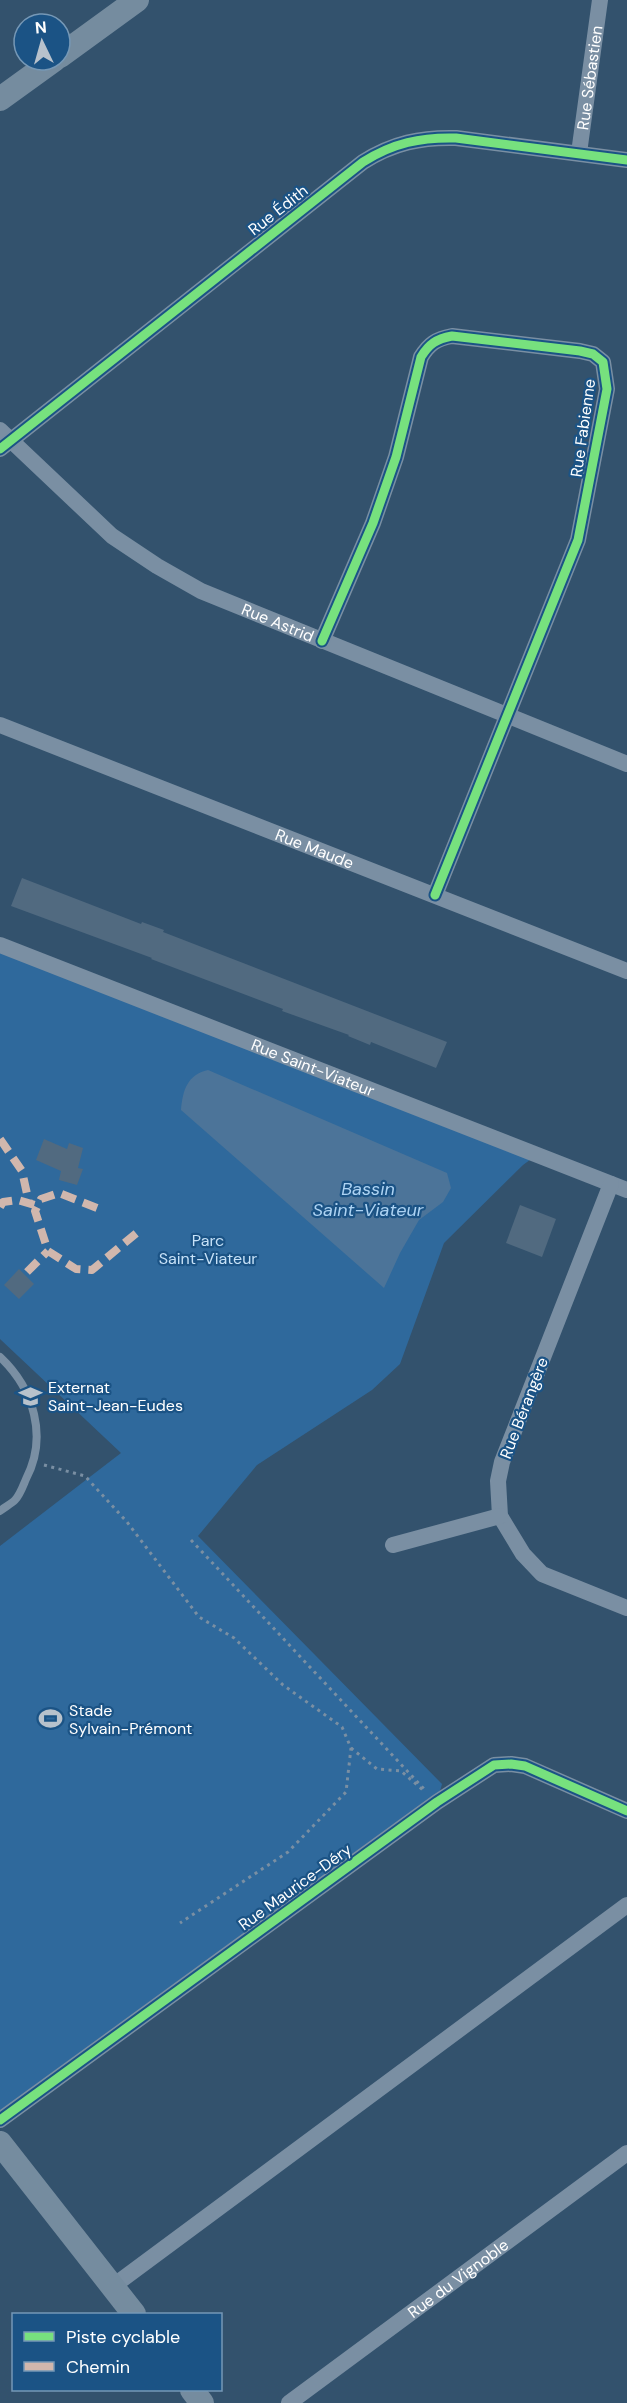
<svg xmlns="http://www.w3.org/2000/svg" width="627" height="2403" font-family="'DM Sans',sans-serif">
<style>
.green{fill:#2f699c}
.water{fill:#4c7499}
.building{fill:#516a80}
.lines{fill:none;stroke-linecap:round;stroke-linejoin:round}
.path{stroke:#7a8fa3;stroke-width:3;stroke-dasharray:3 4.5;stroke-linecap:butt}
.service{stroke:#7a8fa3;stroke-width:8}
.minor{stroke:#7a8fa3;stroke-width:16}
.secondary{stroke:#758c9f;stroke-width:24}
.quiet{stroke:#d1b7ad;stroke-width:8;stroke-dasharray:15 8;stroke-linecap:butt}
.cycleway-casing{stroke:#1b5385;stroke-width:13}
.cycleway{stroke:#77e17e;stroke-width:9}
.labels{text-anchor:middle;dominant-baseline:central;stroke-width:4.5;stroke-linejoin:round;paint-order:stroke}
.street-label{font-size:16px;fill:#fff;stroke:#1b5385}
.park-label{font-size:16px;fill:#c7e2f8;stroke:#1b5385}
.poi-label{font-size:16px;fill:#fff;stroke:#1b5385;text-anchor:start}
.water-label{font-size:18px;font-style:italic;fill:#add3f3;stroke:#1b5385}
</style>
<rect width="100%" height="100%" fill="#33526d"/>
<polygon class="green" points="0,945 538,1154 523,1165 444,1243 400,1364 372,1390 257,1465 198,1536 442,1784 437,1802 0,2120 0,1546 121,1453 0,1339"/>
<path class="water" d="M 208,1070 L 447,1173 L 451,1188 L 443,1202 L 419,1220 L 400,1253 L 384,1288 L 181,1110 C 183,1090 187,1075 208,1070 Z"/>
<g class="building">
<polygon points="22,878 141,924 142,922 164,930 163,932 447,1042 436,1068 371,1042 370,1045 348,1036 349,1035 282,1011 283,1009 151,959 152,958 11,906"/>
<polygon points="44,1139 67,1149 69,1143 83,1148 78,1168 83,1169 77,1185 59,1180 61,1171 36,1160"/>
<polygon points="520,1205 556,1219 542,1257 506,1243"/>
<polygon points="19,1269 34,1284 19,1299 4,1285"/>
</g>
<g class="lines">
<g class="path">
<polyline points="44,1465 85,1476 127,1522 199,1617 234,1638 283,1685 342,1727 351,1748 346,1792 288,1852 180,1923"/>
<polyline points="191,1540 425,1790"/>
<polyline points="351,1748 377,1769 401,1771 424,1791"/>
</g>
<path class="service" d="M 0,1357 C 34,1389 48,1437 26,1479 C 23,1486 20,1495 15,1500 C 11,1504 5,1507 0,1511"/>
<g class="minor">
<path id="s1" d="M 579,153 L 600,0"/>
<path id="s2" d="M 0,430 L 112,536 L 157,566 L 201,591 L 627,764"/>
<path d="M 0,449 L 363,162 C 393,143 421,137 456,138 L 627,160"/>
<path d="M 322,641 L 373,523 L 396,457 L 421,357 C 429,344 436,339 452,336 L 580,351 L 593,354 L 603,362 L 607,389 L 578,540 L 435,895"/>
<path id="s3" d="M 0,725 L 627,971"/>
<path id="s4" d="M 0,945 L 627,1190"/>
<polyline points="611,1184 502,1462 498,1481 500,1516 523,1554 542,1574 627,1608"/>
<polyline points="393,1545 500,1516"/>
<polyline points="0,2120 437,1802 494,1765 511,1764 525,1766 627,1811"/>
<polyline points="112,2287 627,1905"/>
<path id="s5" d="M 289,2403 L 627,2153"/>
</g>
<g class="secondary">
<polyline points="60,56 137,0"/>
<polyline points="0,99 54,60"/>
<polyline points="0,2143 134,2314"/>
<polyline points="192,2390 202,2403"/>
</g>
<g class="quiet">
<polyline points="0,1139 22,1171 29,1203"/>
<polyline points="0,1207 3,1202 18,1200 35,1205"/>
<polyline points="97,1208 59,1193 41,1199 35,1211 48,1251 76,1269 92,1270 139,1231"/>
<polyline points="27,1272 48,1251"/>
</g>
<defs>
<g id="cycleway">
<path d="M 0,449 L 363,162 C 393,143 421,137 456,138 L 627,160"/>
<path d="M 322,641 L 373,523 L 396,457 L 421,357 C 429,344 436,339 452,336 L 580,351 L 593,354 L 603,362 L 607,389 L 578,540 L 435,895"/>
<polyline points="0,2120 437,1802 494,1765 511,1764 525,1766 627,1811"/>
</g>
</defs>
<use href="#cycleway" class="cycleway-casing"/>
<use href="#cycleway" class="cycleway"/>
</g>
<defs>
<symbol id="school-bare" viewBox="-9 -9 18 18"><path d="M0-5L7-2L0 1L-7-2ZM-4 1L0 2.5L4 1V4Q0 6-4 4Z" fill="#b8c2cc" stroke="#1b5385" stroke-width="2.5" paint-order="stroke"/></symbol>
<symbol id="stadium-bare" viewBox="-9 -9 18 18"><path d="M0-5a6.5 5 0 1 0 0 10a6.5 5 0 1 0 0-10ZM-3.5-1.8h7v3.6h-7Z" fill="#b8c2cc" stroke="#1b5385" stroke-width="2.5" paint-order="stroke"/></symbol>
</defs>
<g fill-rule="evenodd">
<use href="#school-bare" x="14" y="1380" width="33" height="33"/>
<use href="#stadium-bare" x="34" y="1702" width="33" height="33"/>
</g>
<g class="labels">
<g class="street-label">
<text stroke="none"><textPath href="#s1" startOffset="76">Rue Sébastien</textPath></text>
<text transform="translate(278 210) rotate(-38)">Rue Édith</text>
<text transform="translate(583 428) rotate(-82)">Rue Fabienne</text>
<text stroke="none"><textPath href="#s2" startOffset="342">Rue Astrid</textPath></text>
<text stroke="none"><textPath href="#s3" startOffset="338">Rue Maude</textPath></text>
<text stroke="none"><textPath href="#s4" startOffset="336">Rue Saint-Viateur</textPath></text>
<text transform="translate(524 1408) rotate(-69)">Rue Bérangère</text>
<text transform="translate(295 1887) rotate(-36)">Rue Maurice-Déry</text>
<text stroke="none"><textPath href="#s5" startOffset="210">Rue du Vignoble</textPath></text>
</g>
<g class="park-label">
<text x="208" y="1240">Parc<tspan x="208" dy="18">Saint-Viateur</tspan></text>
</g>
<g class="poi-label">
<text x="48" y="1387">Externat<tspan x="48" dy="18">Saint-Jean-Eudes</tspan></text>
<text x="69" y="1710">Stade<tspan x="69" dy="18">Sylvain-Prémont</tspan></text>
</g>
<g class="water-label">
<text x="368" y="1189">Bassin<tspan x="368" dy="21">Saint-Viateur</tspan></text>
</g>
</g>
<rect x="12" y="2313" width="210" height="78" fill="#1b5385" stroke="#7698b6" stroke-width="1.5"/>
<rect x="24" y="2332" width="30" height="9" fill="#77e17e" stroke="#7698b6" stroke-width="1.5"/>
<text x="66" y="2343" font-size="18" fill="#ffffff">Piste cyclable</text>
<rect x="24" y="2362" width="30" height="9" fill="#d1b7ad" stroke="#7698b6" stroke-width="1.5"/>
<text x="66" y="2373" font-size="18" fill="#ffffff">Chemin</text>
<g transform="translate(42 42) rotate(355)"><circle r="28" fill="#1b5385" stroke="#7698b6" stroke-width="1.5"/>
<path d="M0-4.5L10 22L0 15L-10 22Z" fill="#b8c2cc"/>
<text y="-9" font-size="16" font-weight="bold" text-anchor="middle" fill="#ffffff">N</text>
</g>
</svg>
